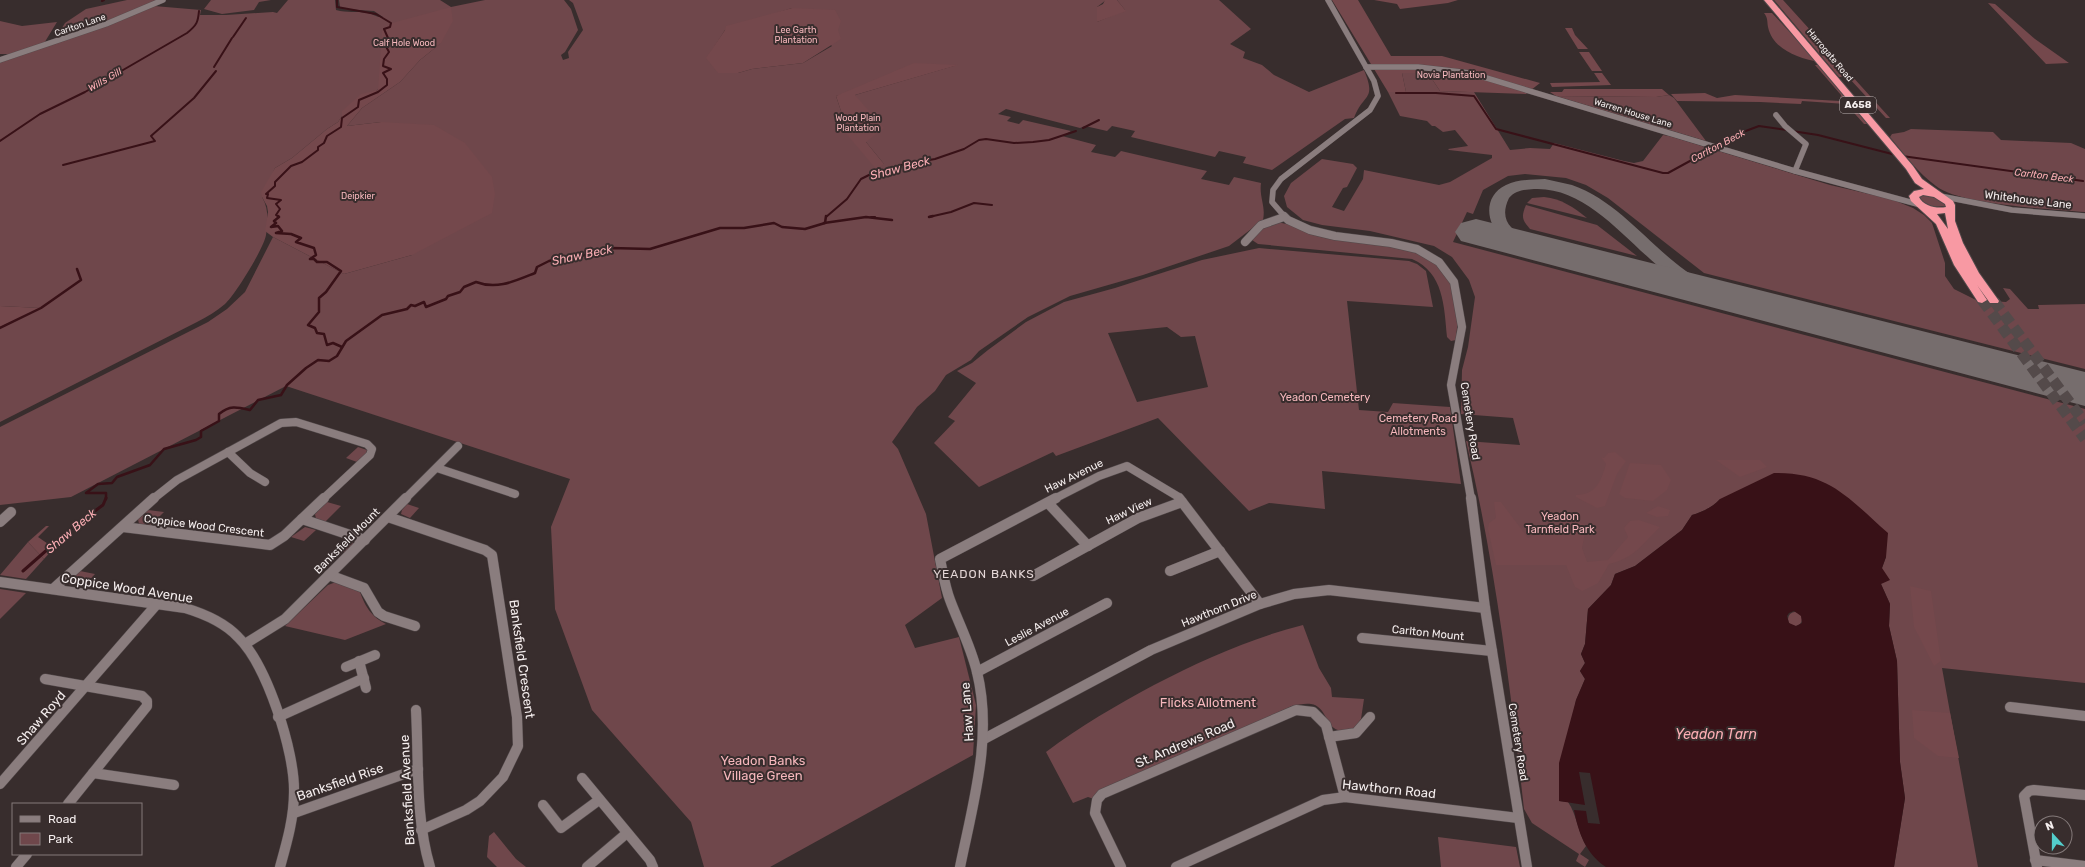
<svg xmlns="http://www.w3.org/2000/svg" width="2085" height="867" font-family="Rubik,sans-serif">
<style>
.green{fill:#6f474b;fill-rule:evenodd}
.forest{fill:#74484c}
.water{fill:#381117;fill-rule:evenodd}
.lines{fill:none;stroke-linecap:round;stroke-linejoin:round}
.stream-far2{stroke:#381117;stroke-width:2}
.stream-far1{stroke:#381117;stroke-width:2.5}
.stream{stroke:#381117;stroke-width:3}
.taxiway{fill:#766d6d;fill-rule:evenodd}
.runway{fill:#766d6d;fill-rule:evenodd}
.highway-tunnel{stroke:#544a4a;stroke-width:11;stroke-dasharray:11 5.5;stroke-linecap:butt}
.minor-far2-casing{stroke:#52494a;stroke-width:6}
.minor-far1-casing{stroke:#52494a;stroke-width:9}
.minor-casing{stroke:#52494a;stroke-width:11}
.highway-casing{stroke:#52494a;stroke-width:2}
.minor-far2{stroke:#8a7d7e;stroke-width:5.5}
.minor-far1{stroke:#8a7d7e;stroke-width:8}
.minor{stroke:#8a7d7e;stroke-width:10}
.highway{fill:#f899a3;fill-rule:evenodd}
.labels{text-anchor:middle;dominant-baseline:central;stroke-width:4;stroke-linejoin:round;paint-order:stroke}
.far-street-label{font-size:9px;fill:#f5eeee;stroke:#382d2d}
.far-park-label{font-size:9px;fill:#f6b7bc;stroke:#382d2d}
.far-water-label{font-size:10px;font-style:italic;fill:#fbaeb4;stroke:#382d2d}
.shield{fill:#382d2d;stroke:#bcb4b4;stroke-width:1}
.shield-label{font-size:10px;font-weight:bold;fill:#f5eeee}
.street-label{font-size:11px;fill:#f5eeee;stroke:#382d2d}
.park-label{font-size:11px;fill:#f6b7bc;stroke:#382d2d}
.water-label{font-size:12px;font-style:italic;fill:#fbaeb4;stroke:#382d2d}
.neighbourhood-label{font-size:12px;letter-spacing:1px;fill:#e4d6d6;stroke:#382d2d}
.near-street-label{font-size:13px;fill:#f5eeee;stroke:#382d2d}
.near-park-label{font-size:13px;fill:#f6b7bc;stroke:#382d2d}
.near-water-label{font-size:14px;font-style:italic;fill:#fbaeb4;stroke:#382d2d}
</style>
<rect width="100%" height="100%" fill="#382d2d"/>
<g class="green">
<polygon points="127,0 161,0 53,42 65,23 86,9"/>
<polygon points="211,0 271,0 259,2 254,10 222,14 204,9"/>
<path d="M 288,0 L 335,0 L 336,10 C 347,13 357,11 368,13 C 373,14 378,18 383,17 L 374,11 L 343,9 L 340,7 L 339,0 L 440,0 L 451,7 L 485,0 L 564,0 L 571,9 L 578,30 L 565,52 L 561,55 L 563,60 L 569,58 L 568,52 L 583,30 L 573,3 L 569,0 L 1106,0 L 1097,7 L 1097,22 L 1125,10 L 1117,0 L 1219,0 L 1251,29 L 1230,44 L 1245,52 L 1243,58 L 1262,65 L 1274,75 L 1309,92 L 1364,70 C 1377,101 1363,93 1354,118 L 1345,119 L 1272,170 L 1243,163 L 1246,157 L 1219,151 L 1215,157 L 1131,137 L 1135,131 L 1112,126 L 1107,131 L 1085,126 L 1080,128 L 1006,109 L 998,114 L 1011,117 L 1007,121 L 1019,124 L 1023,120 L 1071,131 L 1062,136 L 1096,145 L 1091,152 L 1115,157 L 1121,151 L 1207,171 L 1201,179 L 1229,185 L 1234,177 L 1261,183 C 1259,197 1266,206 1263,220 L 1229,246 L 1143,275 L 1070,296 L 1028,317 L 979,351 L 971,360 L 946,375 L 935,391 L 917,407 L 892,442 L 898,449 L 926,514 L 942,598 L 905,625 L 915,648 L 959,637 L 976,705 L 973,755 L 770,867 L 704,867 L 691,822 L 592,710 L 555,609 L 551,527 L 570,479 L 286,386 L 71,497 L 0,505 L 0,427 L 208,322 L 227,309 L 245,292 L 273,237 L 344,274 L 412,255 L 381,122 L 347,126 L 362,108 L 400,82 L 420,60 L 441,43 L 342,116 L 338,122 L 327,129 L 292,158 L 275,168 L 262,197 C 269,209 268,222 266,235 C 264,248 235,295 225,304 C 217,311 207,317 197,322 L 0,422 L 0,327 L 40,308 L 0,306 L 0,62 L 154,6 L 201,10 L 200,15 L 226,15 L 273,12 L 277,13 ZM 792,8 L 832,46 L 803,63 L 752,69 L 738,73 L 707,58 L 725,30 ZM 957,65 L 855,95 L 866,142 L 884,164 L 838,125 L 842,114 L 836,96 Z"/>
<polygon points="0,21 22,26 57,22 43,45 15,54 0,54"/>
<path d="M 1402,73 L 1428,73 L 1440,91 L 1474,92 L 1510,150 L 1530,148 L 1550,149 L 1554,143 L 1624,161 L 1634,163 L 1643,161 L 1663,135 L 1669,136 L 1830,185 L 1891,199 L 1913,208 L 1924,215 L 1932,223 L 1945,263 L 1945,276 L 1954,289 L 1976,300 L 2006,302 L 2010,299 L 2003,288 L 2010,289 L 2028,309 L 2039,309 L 2038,305 L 2085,304 L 2085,369 L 1704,273 L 1608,198 L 1586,185 L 1566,178 L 1525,174 L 1508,176 L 1483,190 L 1473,214 L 1467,212 L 1453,242 L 2085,409 L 2085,683 L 1942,668 L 1978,867 L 1894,867 L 1905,798 L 1900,762 L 1897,661 L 1889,626 L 1890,604 L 1881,584 L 1882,568 L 1886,557 L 1720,499 C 1713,507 1702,512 1692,515 L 1682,530 L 1635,566 L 1615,574 L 1611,585 L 1588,609 L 1585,644 L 1581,654 L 1585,663 L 1580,671 L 1585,679 L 1576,700 L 1559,801 L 1568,802 C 1577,815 1578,832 1586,846 L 1580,854 L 1589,860 L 1585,867 L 1576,861 L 1579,854 L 1532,823 L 1524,809 C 1510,685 1495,562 1466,441 L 1520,445 L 1513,418 L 1461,414 L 1462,370 L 1468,347 L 1475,297 L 1469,280 L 1452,257 L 1434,246 L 1370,231 L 1322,225 L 1303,220 L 1287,207 L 1284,196 L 1291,183 L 1322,159 L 1353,164 L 1357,168 L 1347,187 L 1343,188 L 1332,207 L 1344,211 L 1363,179 L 1364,170 L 1439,185 L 1450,182 L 1492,158 L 1492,155 L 1449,150 L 1448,149 L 1468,146 L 1455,130 L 1443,132 L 1435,126 L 1432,126 L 1427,121 L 1400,116 L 1388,92 L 1406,92 Z"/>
<polygon points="1669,95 1674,98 1706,141 1556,96 1656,97"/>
<path d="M 1911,129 L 1993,132 L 2001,140 L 2071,143 L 2085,149 L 2085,212 C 2052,209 1959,205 1936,186 C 1918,173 1904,154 1890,137 L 1892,134 L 1904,132 Z"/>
<polygon points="1920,195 1933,195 1946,204 1945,206 1933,207 1922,203 1918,196"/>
<path d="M 1544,197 C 1562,199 1573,207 1587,218 L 1527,203 L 1532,198 Z"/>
<path d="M 1526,205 L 1597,225 L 1637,256 L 1530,229 C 1522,220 1521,217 1526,205 Z"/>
<path d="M 1277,222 L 1414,251 L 1440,267 L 1452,283 L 1458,315 L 1456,340 L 1451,341 L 1447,337 C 1444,306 1444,273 1412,259 L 1258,244 L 1252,240 L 1252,237 L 1261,229 Z"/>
<path d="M 1259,248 L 1409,261 L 1417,264 L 1426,271 L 1433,307 L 1347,301 L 1359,410 L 1388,412 L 1393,403 L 1450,407 L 1461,484 L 1322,471 L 1325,509 L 1269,503 L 1249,511 L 1158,418 L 1056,456 L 1053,452 L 979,487 L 934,443 L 955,421 L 948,417 L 976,383 L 957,371 L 972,363 L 988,350 L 1026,322 L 1064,302 L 1115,288 L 1202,260 ZM 1167,327 L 1181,337 L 1195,336 L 1208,387 L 1137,402 L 1108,333 Z"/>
<polygon points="358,447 367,450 366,454 357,462 346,458"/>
<polygon points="327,502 341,506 325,522 316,519 315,514"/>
<polygon points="407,504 419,508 410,518 401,514 402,510"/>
<polygon points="148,510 164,512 151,525 139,524 138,519"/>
<polygon points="305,527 316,530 304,541 291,537"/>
<polygon points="345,538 352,541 353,544 346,553 334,549"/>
<polygon points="28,542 44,559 26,579 0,575"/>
<polygon points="80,571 95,574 83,587 69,585 71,580"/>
<path d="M 336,582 L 360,592 C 366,608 371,616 386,624 L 345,640 L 285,626 L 328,585 Z"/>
<polygon points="0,589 26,593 0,619"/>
<path d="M 1303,625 L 1319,668 L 1331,688 L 1332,697 L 1364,699 L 1361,719 L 1354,729 C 1349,730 1343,732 1338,730 C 1326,727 1326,706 1311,704 C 1305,703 1298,705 1292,706 L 1109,790 L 1097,800 L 1088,797 L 1073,803 L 1046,752 C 1080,726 1117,705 1154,685 C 1202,660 1251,638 1303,625 Z"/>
<polygon points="494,832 516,859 526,867 497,867 487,857 489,836"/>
<polygon points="1438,837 1516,847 1520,867 1441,867"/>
</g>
<g class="forest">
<polygon points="1105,0 1117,0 1126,11 1097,22 1097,7 1103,4"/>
<polygon points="1332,0 1358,0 1391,56 1442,56 1540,83 1526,94 1440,91 1428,73 1402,73 1406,92 1388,92"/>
<polygon points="1374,0 1458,0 1448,3 1400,9 1397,4"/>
<polygon points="1774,0 1783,0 1890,118 1886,118 1848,77 1839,77"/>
<polygon points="1988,3 1995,4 2035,39 2069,63 2046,64"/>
<polygon points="451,7 453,21 441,43 420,60 400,82 362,108 347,126 381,122 434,125 465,143 492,177 495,194 492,213 412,255 344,274 273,237 265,231 268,212 267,206 262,197 261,192 275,168 292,158 327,129 338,122 342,116 342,111 361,94 378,90 382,31 392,23"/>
<polygon points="792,8 835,10 841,21 838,30 841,39 803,63 752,69 738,73 718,73 706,58 725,30 726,26"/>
<path d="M 1764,13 L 1772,13 L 1818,62 C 1799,58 1773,50 1768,27 C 1767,21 1768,18 1764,13 Z"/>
<polygon points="1565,28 1572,28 1575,35 1588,49 1578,49"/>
<polygon points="1579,52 1589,52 1602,71 1592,71"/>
<polygon points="914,63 958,65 855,95 884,128 866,142 884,164 876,169 838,124 842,114 836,96"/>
<polygon points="1815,65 1819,65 1868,124 1864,124 1846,104 1802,101 1801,104 1760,102 1677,101 1671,94 1705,93 1717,98 1735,95 1840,101 1841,95"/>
<polygon points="1594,73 1602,73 1611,85 1552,87 1550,83 1600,82"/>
<polygon points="1564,89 1662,89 1669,95 1656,97 1556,96 1550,92 1562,92"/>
<polygon points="0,306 41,308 0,327"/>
<path d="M 1615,452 L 1626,461 L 1617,474 L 1605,506 L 1597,508 L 1576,497 L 1576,495 C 1596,495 1601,481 1606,464 L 1601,457 L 1604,458 L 1608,453 Z"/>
<polygon points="1716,460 1760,460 1767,467 1740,477"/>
<polygon points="1630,463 1661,465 1671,480 1667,490 1653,501 1625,498 1619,494"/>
<path d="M 1494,502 L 1501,502 L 1528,538 L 1569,519 L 1584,524 L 1586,528 L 1582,548 L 1587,562 L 1608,560 L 1628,537 L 1624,528 L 1630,521 L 1639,520 L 1660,527 C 1642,544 1635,558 1609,564 L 1598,583 L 1582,591 L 1575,587 L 1566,565 L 1496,565 L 1488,529 L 1489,523 L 1496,518 Z"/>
<polygon points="1658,506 1670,510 1668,516 1657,517 1646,513"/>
<polygon points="46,526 49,526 38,537 54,548 44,559 28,542"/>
<polygon points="1910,586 1931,591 1941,661 1934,666 1914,627"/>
<circle cx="1795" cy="619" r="7"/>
<polygon points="1912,710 1950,713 1959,758 1938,756 1914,738"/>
</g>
<path class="water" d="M 1774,473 C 1830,472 1849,499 1888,533 L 1886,557 L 1882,568 L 1890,580 L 1881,584 L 1890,604 L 1889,626 L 1897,661 L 1900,762 L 1905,798 L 1894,867 L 1606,867 C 1586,854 1578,832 1574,810 L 1586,811 L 1588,823 L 1600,824 L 1590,773 L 1579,772 L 1585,805 L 1559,801 L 1559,763 L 1576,700 L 1585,679 L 1580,671 L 1585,663 L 1581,654 L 1585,644 L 1588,609 L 1611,585 L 1615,574 L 1635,566 L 1682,530 L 1692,515 C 1702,512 1713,507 1720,499 ZM 1794,611 L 1801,616 L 1802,623 L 1796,626 L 1789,623 L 1787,616 L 1789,613 Z"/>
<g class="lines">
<g class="stream-far2">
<polyline points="102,1 104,0"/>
<polyline points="233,37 246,18"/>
<polyline points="214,67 232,38"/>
<polyline points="1396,93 1436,93 1474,96 1496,129 1663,173 1668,173 1743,132 1759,126 1787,130"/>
<polyline points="1083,128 1099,120"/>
<polyline points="1792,131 1818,135 1896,155"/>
<path d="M 0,141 L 40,114 L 85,92 L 187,33 C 197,25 198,22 199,11"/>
<polyline points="1902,156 2083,181"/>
<polyline points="63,165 155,141 151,136 194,98 216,71"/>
<polyline points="279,217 276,215 280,209 276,204 281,200 267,198 268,194 266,194 275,186 275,182 291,166 302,162 318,150 318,147 324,143 327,136 341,127 342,118 358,107 359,100 378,92 387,85 387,79 383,73 391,69 383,66 384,59 389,52 383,41 388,38 384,29 390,27 391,23 376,14 337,7 337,0"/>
<polyline points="826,217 847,199 861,179 869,175 896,169 901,165 935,159 964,149 979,140 986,139 1014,143 1033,142 1049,140 1076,131"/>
<polyline points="871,217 875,217"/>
<polyline points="929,217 951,212 974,203 992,205"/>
</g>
<g class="stream-far1">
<polyline points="278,216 279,217 274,221 276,223 271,227 278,226 282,231 276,233 291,234 301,238 296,242 314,248 316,255 310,259 314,259 317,262 327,262 341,271 326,292 319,298 319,312 308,325 315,328 317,333 324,334 327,345 333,343 342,347"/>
<polyline points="929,217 933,216"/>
<polyline points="824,223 866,217 892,220"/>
<polyline points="0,328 41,308 81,280 77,269"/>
<path d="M 106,499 L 106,493 L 86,493 L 98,484 L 112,483 L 117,477 L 150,465 L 164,449 L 196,440 L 201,437 L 201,431 L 219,421 L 219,414 C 230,405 237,407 250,410 L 258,400 L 281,395 L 287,385 L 306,368 L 318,360 L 329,361 L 337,356 L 346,341 L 382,315 L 407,309 L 411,305 L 415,306 L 424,302 L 426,307 L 446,299 L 448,296 L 460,292 L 464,287 L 476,282 C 497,290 515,281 535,273 L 537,267 L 549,261 L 569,256 L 590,255 L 611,248 L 650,249 L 720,228 L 744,228 L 774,223 L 782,227 L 805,229 L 825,223 L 826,216"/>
</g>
<polyline class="stream" points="23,571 73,527 103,505 106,498"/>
<path class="taxiway" d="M 1545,179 C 1554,181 1563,183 1572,185 C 1618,201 1648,244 1686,271 C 1703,283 1723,289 1742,295 L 1745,299 L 1742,303 C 1732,305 1723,301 1713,297 C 1699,293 1686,287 1674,279 C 1632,249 1590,186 1534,189 C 1524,190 1516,190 1509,198 C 1494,229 1526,238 1549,246 L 1551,250 L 1549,254 L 1543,255 L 1537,254 C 1525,249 1511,245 1501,236 C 1485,222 1484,195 1506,185 C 1518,179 1532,180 1545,179 Z"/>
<polygon class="runway" points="1476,219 2085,372 2085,406 1461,241 1455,232 1461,223"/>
<g class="highway-tunnel">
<polyline points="1982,300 2085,439"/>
<polyline points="1994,301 2085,423"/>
</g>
<defs>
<g id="minor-far2">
<polyline points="0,60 106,24 163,0"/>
<polyline points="1366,67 1418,67 1470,73 1795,171 1921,205"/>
<polyline points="1776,115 1785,126 1806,144 1795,171"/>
<polyline points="1940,196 2012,210 2085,216"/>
<polyline points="1285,217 1272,202 1273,190 1281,179 1370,110 1378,96 1374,81 1328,0"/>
</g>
<g id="minor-far1">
<polyline points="1284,216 1288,220 1310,230 1335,236 1391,243 1417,249 1439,262 1454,282 1462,327 1451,385 1471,499"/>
<polyline points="1245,242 1261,225 1284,217"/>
<polyline points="228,452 250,473 265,482"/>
<polyline points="437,468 515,494"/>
<polyline points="153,499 177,480 281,423 296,422 367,444 372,449 370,455 323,499"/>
<polyline points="405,499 458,446"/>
<polyline points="1054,499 1099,476 1127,466 1177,496 1180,499"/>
</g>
<g id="minor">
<polyline points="1179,498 1260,604"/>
<polyline points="1471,498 1485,608 1527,867"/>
<polyline points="1048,503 1088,546"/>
<polyline points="388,517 485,550 492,555 517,717 518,746 503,777 480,801 466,810 421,830"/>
<polyline points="302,519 365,540"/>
<polyline points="0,522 11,512"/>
<polyline points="123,527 270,545 284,536 324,498"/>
<polyline points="1170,571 1220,551"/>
<polyline points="329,575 364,588 378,612 384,616 415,626"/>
<polyline points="1033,576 1138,518 1182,502"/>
<path d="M 0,582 L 185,608 C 205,614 224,622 238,637 C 267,665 295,752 294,792 C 294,818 287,842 280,867"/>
<polyline points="53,589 154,498"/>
<polyline points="1362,638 1492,651"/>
<polyline points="245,644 285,619 406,498"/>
<polyline points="359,661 366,688"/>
<polyline points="346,667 375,655"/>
<polyline points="977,672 1107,603"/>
<polyline points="45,679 142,696 147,701 147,706 68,804"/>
<polyline points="2010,707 2085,716"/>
<path d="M 416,710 C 419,763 415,816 430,867"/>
<polyline points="278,717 364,678"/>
<polyline points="1329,737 1356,733 1370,717"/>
<polyline points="984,739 1151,650 1260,604 1294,594 1329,590 1485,608"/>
<polyline points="93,773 174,785"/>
<polyline points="582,778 650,860 653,867"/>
<polyline points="0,784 157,604"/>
<polyline points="543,805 561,828 599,800"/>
<polyline points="294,813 418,769"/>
<polyline points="2035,860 2085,866"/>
<polyline points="16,867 27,854"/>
<polyline points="587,867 627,833"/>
<path d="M 960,867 C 973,803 993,737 977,672 C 971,647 959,624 950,600 C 945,587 943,573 940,559 L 1056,498"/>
<polyline points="1121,867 1095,813 1097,800 1102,794 1296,710 1313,712 1326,725 1345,797"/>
<polyline points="1176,867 1323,800 1345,797 1518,818"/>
<polyline points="2037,867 2024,796 2029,791 2034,790 2085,795"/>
</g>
<path id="highway" d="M 1764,0 L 1772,0 L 1913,166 L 1922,179 L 1953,201 L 1955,205 L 1955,221 L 1963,243 L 1979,273 L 1999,301 L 1998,303 L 1990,303 L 1977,285 L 1987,300 L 1982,303 L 1978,302 L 1954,265 L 1936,224 L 1911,201 L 1909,196 L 1914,191 L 1924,189 L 1915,183 L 1906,169 ZM 1923,195 L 1934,197 L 1945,204 L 1946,207 C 1937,209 1923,206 1919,197 ZM 1945,213 L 1948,229 L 1937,214 Z"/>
</defs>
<use href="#minor-far2" class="minor-far2-casing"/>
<use href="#minor-far1" class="minor-far1-casing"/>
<use href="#minor" class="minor-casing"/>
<use href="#highway" class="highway-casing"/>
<use href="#minor-far2" class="minor-far2"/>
<use href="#minor-far1" class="minor-far1"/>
<use href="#minor" class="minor"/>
<use href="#highway" class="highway"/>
</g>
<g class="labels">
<g class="far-street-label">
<text transform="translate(80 25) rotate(-19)">Carlton Lane</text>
<text transform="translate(1830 55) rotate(50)">Harrogate Road</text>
<text transform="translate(1633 113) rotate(17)">Warren House Lane</text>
</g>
<g class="far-park-label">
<text x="796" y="30">Lee Garth<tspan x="796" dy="10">Plantation</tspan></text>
<text x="404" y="43">Calf Hole Wood</text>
<text x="1451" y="75">Novia Plantation</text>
<text x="858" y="118">Wood Plain<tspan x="858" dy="10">Plantation</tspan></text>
<text x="358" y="196">Deipkier</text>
</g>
<g class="far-water-label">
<text transform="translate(105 80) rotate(-30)">Wills Gill</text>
<text transform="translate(1718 146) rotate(-28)">Carlton Beck</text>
<text transform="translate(2044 176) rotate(7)">Carlton Beck</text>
</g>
<rect class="shield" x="1840" y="97" width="36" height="16" rx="3"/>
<g class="shield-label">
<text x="1858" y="105">A658</text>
</g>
<g class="street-label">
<text transform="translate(2028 200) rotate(7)">Whitehouse Lane</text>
<text transform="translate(1470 421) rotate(81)">Cemetery Road</text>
<text transform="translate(1074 476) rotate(-26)">Haw Avenue</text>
<text transform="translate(1129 511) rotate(-25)">Haw View</text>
<text transform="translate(204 526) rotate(7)">Coppice Wood Crescent</text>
<text transform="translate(347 541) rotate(-45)">Banksfield Mount</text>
<text transform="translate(1219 609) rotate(-22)">Hawthorn Drive</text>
<text transform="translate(1037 627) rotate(-28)">Leslie Avenue</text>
<text transform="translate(1428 633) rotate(6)">Carlton Mount</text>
<text transform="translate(1518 742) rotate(81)">Cemetery Road</text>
</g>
<g class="park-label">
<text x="1325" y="397">Yeadon Cemetery</text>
<text x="1418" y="418">Cemetery Road<tspan x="1418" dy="13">Allotments</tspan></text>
<text x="1560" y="516">Yeadon<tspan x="1560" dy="13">Tarnfield Park</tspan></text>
</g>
<g class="water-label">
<text transform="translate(900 168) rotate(-15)">Shaw Beck</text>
<text transform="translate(582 255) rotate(-12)">Shaw Beck</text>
<text transform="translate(71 531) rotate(-40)">Shaw Beck</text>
</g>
<g class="neighbourhood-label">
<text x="984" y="574">YEADON BANKS</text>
</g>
<g class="near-street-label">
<text transform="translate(127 588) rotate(9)">Coppice Wood Avenue</text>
<text transform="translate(522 659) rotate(82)">Banksfield Crescent</text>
<text transform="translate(967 712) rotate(-94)">Haw Lane</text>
<text transform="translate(41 718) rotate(-49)">Shaw Royd</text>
<text transform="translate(1185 743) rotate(-23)">St. Andrews Road</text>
<text transform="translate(340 782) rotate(-19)">Banksfield Rise</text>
<text transform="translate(1389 789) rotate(6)">Hawthorn Road</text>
<text transform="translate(407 790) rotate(-93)">Banksfield Avenue</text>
</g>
<g class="near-park-label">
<text x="1208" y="702">Flicks Allotment</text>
<text x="763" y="760">Yeadon Banks<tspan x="763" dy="15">Village Green</tspan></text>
</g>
<g class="near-water-label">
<text x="1716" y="734">Yeadon Tarn</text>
</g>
</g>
<rect x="12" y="803" width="130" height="52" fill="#382d2d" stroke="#847a7a"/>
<rect x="20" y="816" width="20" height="6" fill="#8a7d7e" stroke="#847a7a"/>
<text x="48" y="823" font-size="12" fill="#f5eeee">Road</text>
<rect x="20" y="833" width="20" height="12" fill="#6f474b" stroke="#847a7a"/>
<text x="48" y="843" font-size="12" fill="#f5eeee">Park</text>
<g transform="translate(2053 835) rotate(339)"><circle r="19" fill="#382d2d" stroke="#847a7a"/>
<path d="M0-3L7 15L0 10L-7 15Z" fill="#53cdcb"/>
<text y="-6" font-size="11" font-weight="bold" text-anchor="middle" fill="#f5eeee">N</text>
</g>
</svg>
